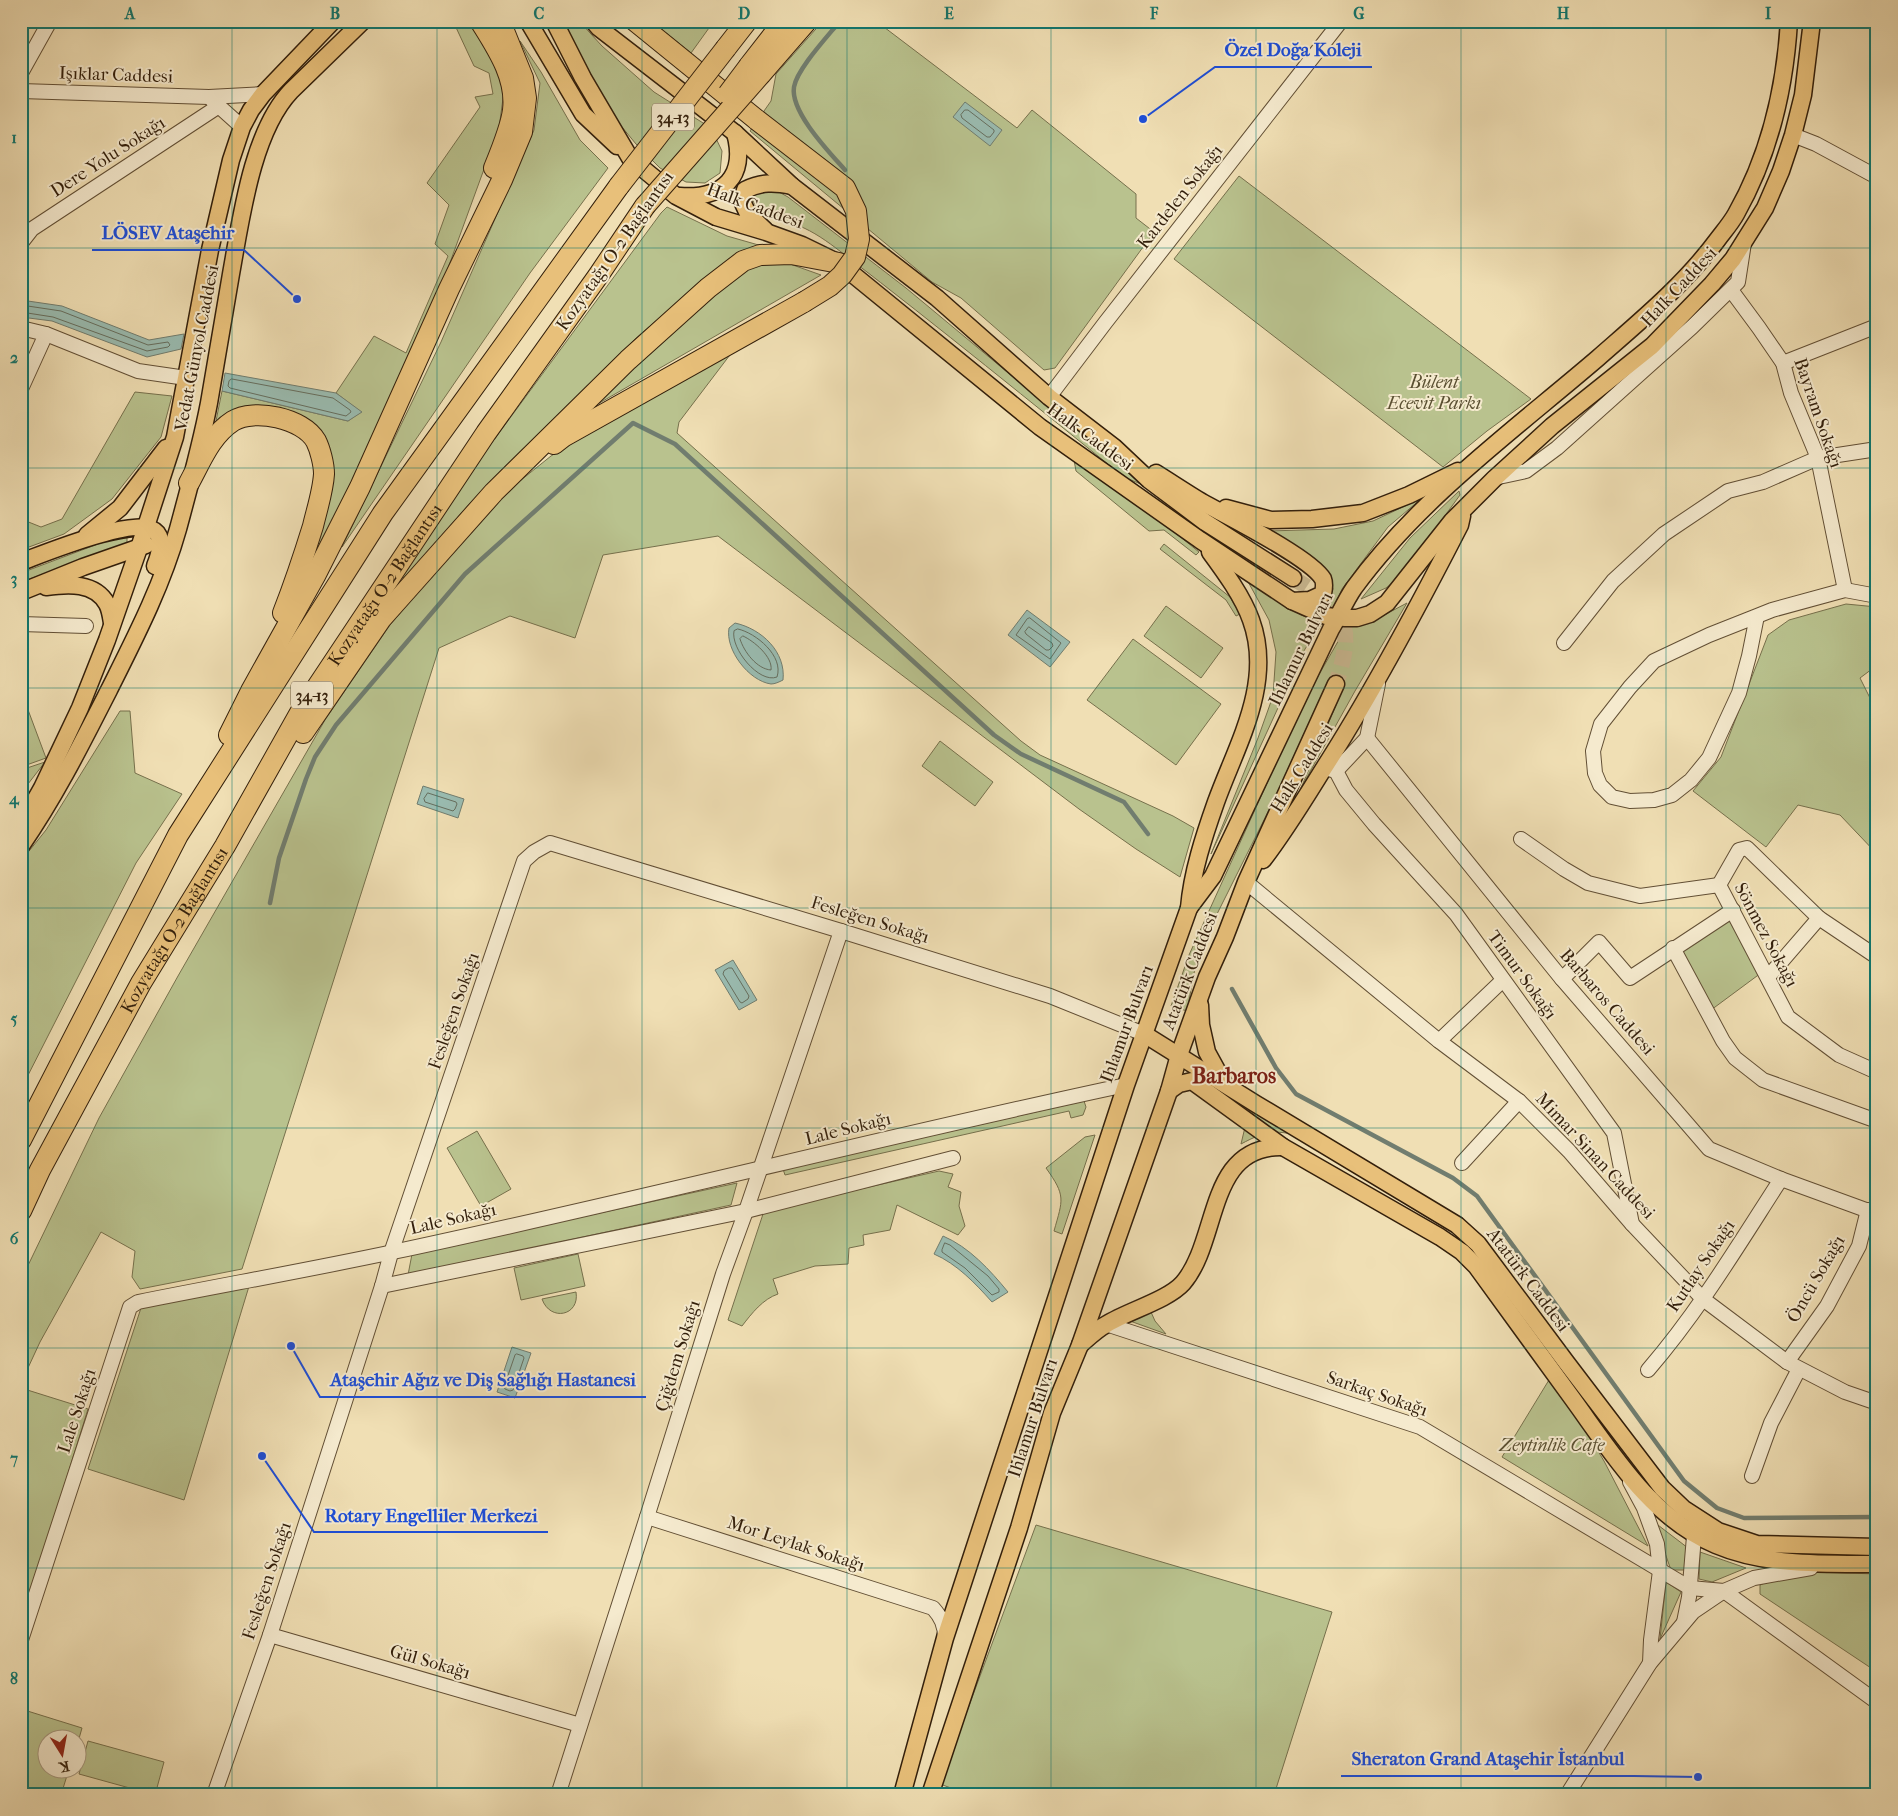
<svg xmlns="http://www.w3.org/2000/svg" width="1898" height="1816" font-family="'IM FELL French Canon',serif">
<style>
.green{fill:#b9c28e;stroke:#76704c}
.water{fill:#9abcb1;stroke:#717d6f}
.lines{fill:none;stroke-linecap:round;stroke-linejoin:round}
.shore{stroke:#666e5e;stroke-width:1}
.stream{stroke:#717d6f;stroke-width:4.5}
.major-tunnel{stroke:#cab992;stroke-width:16;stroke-dasharray:16 8;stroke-linecap:butt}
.minor-casing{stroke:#624f35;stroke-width:16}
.major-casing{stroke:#331f0b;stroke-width:19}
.highway-casing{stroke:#331f0b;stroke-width:22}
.minor{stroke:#f5eace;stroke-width:14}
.major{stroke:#e8c07a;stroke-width:16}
.highway{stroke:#e8c07a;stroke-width:20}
.highway-bridge-casing{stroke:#331f0b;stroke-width:22;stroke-linecap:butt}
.highway-bridge{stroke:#e8c07a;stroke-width:20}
.grid{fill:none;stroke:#0f766e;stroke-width:1;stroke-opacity:0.55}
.labels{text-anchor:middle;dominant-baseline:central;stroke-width:4;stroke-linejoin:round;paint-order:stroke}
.shield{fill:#f5eace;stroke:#6d5c46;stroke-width:1}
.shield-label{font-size:16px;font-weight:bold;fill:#331f0b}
.street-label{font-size:18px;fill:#331f0b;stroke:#f5eace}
.park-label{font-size:18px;font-style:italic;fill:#5b5032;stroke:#f5eace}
.district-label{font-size:22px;font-weight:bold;fill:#7a1f14;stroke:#f5eace}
.leader{fill:none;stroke:#1d4ed8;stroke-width:2}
.callout-dot{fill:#1d4ed8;stroke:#f5eace;stroke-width:2}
.callout-label{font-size:19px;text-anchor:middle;font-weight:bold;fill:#1d4ed8;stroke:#f5eace;stroke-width:4;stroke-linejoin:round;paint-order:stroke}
.neatline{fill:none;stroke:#0f766e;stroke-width:2}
.grid-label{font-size:16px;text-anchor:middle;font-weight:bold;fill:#0f766e}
</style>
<rect width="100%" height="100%" fill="#f0dfb4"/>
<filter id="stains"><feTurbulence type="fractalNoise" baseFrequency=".004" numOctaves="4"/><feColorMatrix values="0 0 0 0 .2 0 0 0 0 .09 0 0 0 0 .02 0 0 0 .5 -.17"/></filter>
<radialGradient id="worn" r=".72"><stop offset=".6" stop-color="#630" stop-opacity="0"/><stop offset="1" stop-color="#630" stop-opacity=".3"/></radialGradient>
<g class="green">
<polygon points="453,21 472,21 493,56 504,91 499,128 444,279 408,367 312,562 327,502 302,421 215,426 222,391 348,421 361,412 336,393 374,336 406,353 448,256 435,244 449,205 427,183 480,107 475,97 493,94 489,73 474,66"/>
<polygon points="561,21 579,21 602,46 654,92 711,128 722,151 720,173 705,183 686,182 660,168 636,144 617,121 573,53"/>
<polygon points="651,21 714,21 691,53"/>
<polygon points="823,21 876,21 1017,128 1032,110 1136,194 1136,218 1154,232 1055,368 1044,370 961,298 932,282 750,131 771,101 776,74"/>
<polygon points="520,41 541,72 580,140 608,168 530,273 342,547 441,342 534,130 540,83"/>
<polygon points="1239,176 1531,399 1487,431 1443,467 1174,259"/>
<path d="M 761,191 L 777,191 L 788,197 L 906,288 L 1143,485 L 1124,477 C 1032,403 940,328 845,255 C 832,245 819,235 804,228 C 782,219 765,223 753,201 L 754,194 Z"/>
<polygon points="667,207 727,236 769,248 743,253 730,258 636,338 471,502 404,579 402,576 429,528 661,213"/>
<polygon points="767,262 790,264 821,275 596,405 593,402 724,286 746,269"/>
<polygon points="739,343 679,422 677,433 1021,741 1040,755 1173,816 1194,828 1180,877 1136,849 1079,809 718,536 603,555 575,638 510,616 439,648 242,1269 140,1289 132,1277 135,1251 101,1232 40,1342 21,1383 21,1280 99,1118 178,976 325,720 390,625 495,501 551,456"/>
<polygon points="135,392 172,396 161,437 112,499 64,534 21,550 21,519 41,527 62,519"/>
<polygon points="1072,449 1199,552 1196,555 1164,530 1149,531 1076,471"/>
<polygon points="1459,491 1460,495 1401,576 1386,588 1361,599 1410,538"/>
<polygon points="1422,498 1388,527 1342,589 1334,608 1317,602 1329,598 1333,589 1328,571 1269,531 1334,529 1373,521"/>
<polygon points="127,533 127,544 21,582 21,573"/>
<polygon points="1164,544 1230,597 1240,614 1236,616 1226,600 1160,549"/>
<polygon points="1246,578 1280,603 1301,615 1323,622 1305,649 1211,854 1258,738 1273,696 1276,652 1269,620"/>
<polygon points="1407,603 1355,691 1301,788 1344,686 1328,681 1271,806 1211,926 1195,968 1187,1011 1171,1006 1189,955 1278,759 1317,678 1348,624 1369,623"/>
<polygon points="1846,604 1877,607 1877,643 1872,669 1860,678 1877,712 1877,854 1840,815 1798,805 1766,847 1693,791 1721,757 1768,635 1789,620"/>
<polygon points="1166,606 1223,648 1201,678 1144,636"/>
<polygon points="1133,639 1221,704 1176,765 1087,700"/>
<polygon points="21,691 46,758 21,767"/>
<polygon points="120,711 130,711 135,773 182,794 136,863 21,1089 21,861 46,830"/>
<polygon points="940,741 993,782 975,806 922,766"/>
<polygon points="45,762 21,793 21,770"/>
<polygon points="1727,917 1761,973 1711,1010 1677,948"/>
<polygon points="1084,1101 1086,1107 1083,1115 1071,1118 1069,1111 785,1175 783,1169"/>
<path d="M 1251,1102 L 1305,1138 C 1277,1129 1267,1130 1241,1144 Z"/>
<polygon points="477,1131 511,1189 481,1206 447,1148"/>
<path d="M 1095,1135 L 1062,1234 L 1054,1231 C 1063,1199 1066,1196 1046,1168 L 1085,1137 Z"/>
<path d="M 939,1171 L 953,1174 L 948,1187 L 961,1192 L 959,1206 L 965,1226 L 958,1235 L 897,1205 L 890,1230 L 863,1235 L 864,1245 L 849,1248 L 848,1264 L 815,1266 L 773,1279 L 778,1294 C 763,1299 752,1313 742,1326 L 728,1320 L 764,1211 Z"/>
<polygon points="737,1183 731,1205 408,1275 412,1254"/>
<polygon points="578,1254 585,1286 521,1300 514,1268"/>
<polygon points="250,1283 184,1500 88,1469 141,1308"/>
<path d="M 576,1292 C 580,1316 550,1322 542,1299 Z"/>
<polygon points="1151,1312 1155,1321 1166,1334 1130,1321"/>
<polygon points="1552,1375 1604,1461 1648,1546 1502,1457"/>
<polygon points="21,1388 88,1409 21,1625"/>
<polygon points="1654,1522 1688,1548 1686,1570 1671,1570"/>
<polygon points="1036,1525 1332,1612 1274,1795 970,1795 940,1784"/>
<polygon points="1700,1552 1746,1568 1712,1582 1699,1579"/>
<polygon points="1814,1572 1877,1574 1877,1672 1760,1594 1760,1585 1772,1580"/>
<polygon points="1666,1582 1681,1592 1660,1639"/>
<polygon points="21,1709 82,1728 78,1742 78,1738 48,1738 48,1768 69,1769 61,1795 21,1795"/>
<polygon points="88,1741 164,1762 155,1795 79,1774"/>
</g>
<g class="water">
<polygon points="965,102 1002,130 990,146 953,117"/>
<polygon points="21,300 62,306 149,340 184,334 181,349 147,357 52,321 21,317"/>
<polygon points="225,373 336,393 362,412 348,421 222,391"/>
<polygon points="1027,610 1070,642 1050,667 1008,635"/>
<path d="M 735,623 C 762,629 786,652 783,680 C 779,682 775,684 771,684 C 749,681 725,650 729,628 Z"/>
<polygon points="423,786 464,799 458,818 417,804"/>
<polygon points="733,960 757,1000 739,1010 715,970"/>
<path d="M 943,1236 C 969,1247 990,1270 1008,1292 L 992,1302 C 975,1283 957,1264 934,1254 Z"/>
<polygon points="512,1347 531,1353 515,1398 497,1392"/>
</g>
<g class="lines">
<g class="shore">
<polygon points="965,110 968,110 994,130 994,132 990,137 987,137 962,118 961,115"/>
<polyline points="21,305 61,311 148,345 168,342 170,345 168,347 147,351 53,317 21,312"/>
<polygon points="232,379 333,398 350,410 351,412 346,416 230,388 228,386 229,381"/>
<polygon points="1030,618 1061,643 1050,659 1016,635 1027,619"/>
<polygon points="1029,627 1052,643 1053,646 1049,650 1046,650 1026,634 1025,632"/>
<path d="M 738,629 C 756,633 784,656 777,677 C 759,684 730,648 734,631 Z"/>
<path d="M 743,636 C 754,641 773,657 771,670 C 757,669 744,652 740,639 Z"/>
<polygon points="428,793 456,802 457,804 455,809 453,811 425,802 424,799"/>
<polygon points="729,968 732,968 749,996 748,999 742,1003 740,1002 723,974 724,971"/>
<polygon points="945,1243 950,1245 988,1276 999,1289 999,1292 992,1295 965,1268 942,1252 942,1250"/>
<polygon points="517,1354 523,1356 524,1358 513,1390 510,1391 505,1389 504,1387 515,1355"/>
</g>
<g class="stream">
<path d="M 840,21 C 828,36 797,69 794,87 C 790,112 830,153 845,170"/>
<polyline points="270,903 279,858 306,779 315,757 336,725 465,574 633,423 675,444 994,735 1021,754 1124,802 1148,834"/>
<polyline points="1232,989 1276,1068 1296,1094 1453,1178 1477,1196 1684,1481 1717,1508 1744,1518 1877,1517"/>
</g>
<path class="major-tunnel" d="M 1293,578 C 1345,610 1356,623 1336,684"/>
<defs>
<g id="minor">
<polyline points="21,73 50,21"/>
<polyline points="21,91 209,97 263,94"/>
<polyline points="212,100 242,127"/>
<polyline points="1793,135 1816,144 1877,177"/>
<polyline points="21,243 32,229 219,106"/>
<polyline points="1731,290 1759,328 1783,363 1791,393 1818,458 1845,590"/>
<polyline points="21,328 46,334 138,371 186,378"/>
<polyline points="1783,363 1877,326"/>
<polyline points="21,389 46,334"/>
<polyline points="1049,397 1105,323 1341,21"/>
<polyline points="1494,478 1526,471 1557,448 1692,327 1738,282 1744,243"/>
<polyline points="1757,616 1749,656 1739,693 1709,758 1691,780 1672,795 1654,800 1630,801 1612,797 1600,785 1595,773 1593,751 1601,724 1630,687 1654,661 1709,635 1757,616 1772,610 1845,590 1877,596"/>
<polyline points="21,624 86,626"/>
<polyline points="1564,643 1613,581 1664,534 1728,491 1763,482 1818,458 1877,449"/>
<polyline points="1367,738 1562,979 1709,1149 1781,1179 1877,1214"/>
<polyline points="1328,769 1336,771 1367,738 1378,684"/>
<polyline points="1336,771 1346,790 1374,824 1456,914 1614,1133 1632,1224"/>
<polyline points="1521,839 1564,869 1588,883 1640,896 1719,885 1788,1017 1839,1055 1877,1072"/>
<polyline points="1246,882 1439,1041 1519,1101 1569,1151 1632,1224 1703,1299 1787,1362 1845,1392 1877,1403"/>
<polyline points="1719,885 1739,850 1747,848 1819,918"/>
<polyline points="1673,948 1723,1041 1735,1058 1763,1080 1877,1121"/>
<polyline points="1768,977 1819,918 1877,957"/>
<polyline points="1562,979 1599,942 1630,978 1733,910"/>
<polyline points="1439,1041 1503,980"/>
<polyline points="1462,1163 1519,1101"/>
<polyline points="382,1286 746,1211 953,1158"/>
<polyline points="1106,1324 1420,1427 1690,1588 1724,1591 1877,1702"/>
<polyline points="1787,1362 1827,1306 1859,1246 1868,1210"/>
<path d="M 1648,1370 C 1699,1311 1739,1244 1781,1179"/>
<polyline points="1752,1476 1771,1423 1799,1369"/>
<polyline points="1630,1482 1644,1508 1657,1544 1660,1571 1651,1640 1650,1663"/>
<path d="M 647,1517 L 933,1608 C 941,1617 945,1625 945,1638"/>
<polyline points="1684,1622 1689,1597 1695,1524"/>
<polyline points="270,1635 580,1725"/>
<path d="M 21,1640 L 130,1307 L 138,1302 C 223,1285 308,1270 393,1252 C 638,1200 881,1137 1126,1085"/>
<polyline points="214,1795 270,1635 382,1286 391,1253 524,861 534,852 550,843 841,931 1050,996 1144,1034"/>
<polyline points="558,1795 647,1517 723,1274 746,1211 841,931"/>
<polyline points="1567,1795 1650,1663 1693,1612 1724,1591 1754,1578 1811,1568"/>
</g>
<g id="major">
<polyline points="528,21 583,114 617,146"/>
<polyline points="554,21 583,78 630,158 676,196 716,217 766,232 802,245 839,263 1040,427 1200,540 1292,601 1326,616 1345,618 1357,618 1370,614 1387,603 1452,521 1494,479 1552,426 1652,346 1712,284 1733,259 1765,208 1781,171 1793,135 1803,95 1812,21"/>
<polyline points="593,21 599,28 735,133 792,186 937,298 1049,397 1114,447 1149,480 1205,522 1293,578"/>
<path d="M 680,196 C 723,199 747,177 735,133"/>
<path d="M 765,230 L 748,214 L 742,201 L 745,190 C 761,182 774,182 792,186"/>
<path d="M 1156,473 C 1172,483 1187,493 1202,502 C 1227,516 1311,558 1323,579 C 1325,584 1324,589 1323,594 L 1310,600 L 1292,601"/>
<polyline points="1226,508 1271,520 1312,519 1363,513 1409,495 1458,471"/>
<polyline points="87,535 120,508 166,448"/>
<path d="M 21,562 C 43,554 141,513 157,533 C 164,542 159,556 155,566"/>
<path d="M 46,587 C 68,584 95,582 107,604 C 110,609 111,617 112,623"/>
<polyline points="21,592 83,567 146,545"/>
<polyline points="21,825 42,788 80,708 107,640 139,548 175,437 210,250 231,160 242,127 251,110 263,94 333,21"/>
<path d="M 21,846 C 55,797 82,743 109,690 C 135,638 162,586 178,529 C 189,488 201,445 209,403 C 216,360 224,317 231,274 C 241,219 252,132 291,91 L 363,21"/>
<path d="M 1263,860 C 1286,830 1304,800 1324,768 C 1374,690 1418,607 1460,525 L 1462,516"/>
<path d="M 1189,908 L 1213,876 L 1331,629 C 1339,616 1345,601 1354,588 C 1419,499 1514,430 1598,358 C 1640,321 1684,285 1718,239 C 1724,231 1731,223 1736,214 C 1770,154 1785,89 1789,21"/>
<polyline points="1200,1005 1201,1025 1207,1052 1224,1083"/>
<polyline points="1144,1034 1256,1104 1457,1225 1478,1244 1566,1362 1662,1488 1684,1509 1718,1531 1757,1544 1877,1547"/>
<path d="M 1169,1091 L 1179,1084 L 1192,1081 L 1283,1147 L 1440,1237 L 1462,1252 L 1476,1266 C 1508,1310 1540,1354 1572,1398 C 1612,1453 1651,1518 1716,1545 C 1765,1566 1824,1564 1877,1564"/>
<path d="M 1080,1345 C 1088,1338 1097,1329 1107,1324 C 1128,1311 1168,1300 1183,1283 C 1220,1240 1206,1145 1283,1147"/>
<path d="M 902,1795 L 945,1638 L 1126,1085 L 1189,908 C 1192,872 1204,836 1216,802 C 1237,744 1274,683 1251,620 C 1243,597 1224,571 1210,552"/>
<polyline points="930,1795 1019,1528 1052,1413 1080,1345 1169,1091 1179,1055 1207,977 1225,937 1246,882 1336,684"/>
</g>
<g id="highway">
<path d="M 480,21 C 496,47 517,77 513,110 C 511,127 501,151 494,168"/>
<polyline points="635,21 757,120"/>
<polyline points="726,48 747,21"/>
<polyline points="749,66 784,21"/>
<polyline points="761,74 807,21"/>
<polyline points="554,444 563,437 804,302"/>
<path d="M 189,483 C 201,461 211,435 233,421 C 254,408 303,418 316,441 C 320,449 324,464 324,474 C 323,491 317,509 313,526 C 304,555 294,585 283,613"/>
<polyline points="303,733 381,619 494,492 628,360 708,288 743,261 760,255 791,254 839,263"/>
<polyline points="229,735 252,689 315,576 360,487 449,289 502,180 522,132 526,98 523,78 500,21"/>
<polyline points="21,1140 178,835 383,513 619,186"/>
<path id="s1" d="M 21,1211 L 40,1170 L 141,983 L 225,846 L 301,711 L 486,433 L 598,276 L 645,206"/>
</g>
</defs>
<use href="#minor" class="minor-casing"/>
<use href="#major" class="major-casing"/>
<use href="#highway" class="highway-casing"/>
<use href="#minor" class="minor"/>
<use href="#major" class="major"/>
<use href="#highway" class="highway"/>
<defs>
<g id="highway-bridge">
<polyline points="728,94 749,66"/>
<polyline points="757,120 845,188 856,211 859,239 855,257 842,275 830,286 804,302"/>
<polyline points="619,186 726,48"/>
<polyline points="645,206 761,74"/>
</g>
</defs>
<use href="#highway-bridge" class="highway-bridge-casing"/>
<use href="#highway-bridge" class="highway-bridge"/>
</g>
<path class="grid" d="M 232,21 L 232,1795M 437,21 L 437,1795M 642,21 L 642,1795M 847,21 L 847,1795M 1051,21 L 1051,1795M 1256,21 L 1256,1795M 1461,21 L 1461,1795M 1666,21 L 1666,1795M 21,248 L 1877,248M 21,468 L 1877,468M 21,688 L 1877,688M 21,908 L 1877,908M 21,1128 L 1877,1128M 21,1348 L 1877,1348M 21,1568 L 1877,1568"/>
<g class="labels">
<g class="shield">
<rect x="652" y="103.5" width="42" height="27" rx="4"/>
<rect x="291" y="681.5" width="42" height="27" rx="4"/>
</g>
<g class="shield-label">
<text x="673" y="117">34-13</text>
<text x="312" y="695">34-13</text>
</g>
<g class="street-label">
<text transform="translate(116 75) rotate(2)">Işıklar Caddesi</text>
<text transform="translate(108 157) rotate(-33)">Dere Yolu Sokağı</text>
<text transform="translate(1180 197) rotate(-52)">Kardelen Sokağı</text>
<text transform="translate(755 206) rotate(20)">Halk Caddesi</text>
<text transform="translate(615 251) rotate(-55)">Kozyatağı O-2 Bağlantısı</text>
<text transform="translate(1679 287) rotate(-47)">Halk Caddesi</text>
<text transform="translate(197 348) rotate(-79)">Vedat Günyol Caddesi</text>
<text transform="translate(1818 413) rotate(71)">Bayram Sokağı</text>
<text transform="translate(1090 437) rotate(36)">Halk Caddesi</text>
<text stroke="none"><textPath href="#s1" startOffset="725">Kozyatağı O-2 Bağlantısı</textPath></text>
<text transform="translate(1301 649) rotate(-64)">Ihlamur Bulvarı</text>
<text transform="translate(1302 768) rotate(-58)">Halk Caddesi</text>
<text transform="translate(870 920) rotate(17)">Fesleğen Sokağı</text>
<text stroke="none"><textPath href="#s1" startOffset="320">Kozyatağı O-2 Bağlantısı</textPath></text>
<text transform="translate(1766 935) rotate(62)">Sönmez Sokağı</text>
<text transform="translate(1190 971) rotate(-69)">Atatürk Caddesi</text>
<text transform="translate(1522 975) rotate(54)">Timur Sokağı</text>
<text transform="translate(1607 1002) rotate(49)">Barbaros Caddesi</text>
<text transform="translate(454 1011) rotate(-71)">Fesleğen Sokağı</text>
<text transform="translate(1127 1024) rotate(-70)">Ihlamur Bulvarı</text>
<text transform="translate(848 1129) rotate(-14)">Lale Sokağı</text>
<text transform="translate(1595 1156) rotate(47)">Mimar Sinan Caddesi</text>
<text transform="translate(453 1219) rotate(-13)">Lale Sokağı</text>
<text transform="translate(1701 1266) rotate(-56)">Kutlay Sokağı</text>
<text transform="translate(1816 1279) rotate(-60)">Öncü Sokağı</text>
<text transform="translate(1528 1280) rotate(53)">Atatürk Caddesi</text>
<text transform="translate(678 1356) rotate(-73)">Çiğdem Sokağı</text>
<text transform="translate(1377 1394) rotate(19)">Sarkaç Sokağı</text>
<text transform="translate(77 1411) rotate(-72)">Lale Sokağı</text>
<text transform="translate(1033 1418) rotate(-72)">Ihlamur Bulvarı</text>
<text transform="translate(796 1544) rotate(18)">Mor Leylak Sokağı</text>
<text transform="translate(267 1581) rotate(-72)">Fesleğen Sokağı</text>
<text transform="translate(430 1662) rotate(16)">Gül Sokağı</text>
</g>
<g class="park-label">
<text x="1434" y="382">Bülent<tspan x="1434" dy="21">Ecevit Parkı</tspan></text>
<text x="1552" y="1445">Zeytinlik Cafe</text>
</g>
<g class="district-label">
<text x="1234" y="1076">Barbaros</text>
</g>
</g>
<path class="leader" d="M1143 119L1215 67H1372M297 299L244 250H92M291 1346L320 1397H646M262 1456L314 1532H548M1698 1777L1634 1776H1341"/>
<g class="callout-dot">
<circle cx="1143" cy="119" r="5"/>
<circle cx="297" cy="299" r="5"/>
<circle cx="291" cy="1346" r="5"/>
<circle cx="262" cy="1456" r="5"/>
<circle cx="1698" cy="1777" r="5"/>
</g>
<g class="callout-label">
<text x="1293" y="56">Özel Doğa Koleji</text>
<text x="168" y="239">LÖSEV Ataşehir</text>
<text x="483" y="1386">Ataşehir Ağız ve Diş Sağlığı Hastanesi</text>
<text x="431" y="1522">Rotary Engelliler Merkezi</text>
<text x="1488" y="1765">Sheraton Grand Ataşehir İstanbul</text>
</g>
<rect width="1898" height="1816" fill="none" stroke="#f0dfb4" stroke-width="55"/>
<g transform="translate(62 1754) rotate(169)"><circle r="24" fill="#f5eace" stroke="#a79980"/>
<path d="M0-4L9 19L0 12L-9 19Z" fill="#8f2418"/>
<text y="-8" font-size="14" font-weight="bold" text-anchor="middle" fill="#331f0b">K</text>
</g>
<rect x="28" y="28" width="1842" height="1760" class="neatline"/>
<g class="grid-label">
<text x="130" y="19">A</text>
<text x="335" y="19">B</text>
<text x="539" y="19">C</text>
<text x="744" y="19">D</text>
<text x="949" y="19">E</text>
<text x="1154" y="19">F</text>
<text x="1359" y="19">G</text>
<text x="1563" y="19">H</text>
<text x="1768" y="19">I</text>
<text x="14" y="143">1</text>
<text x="14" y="363">2</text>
<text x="14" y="584">3</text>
<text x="14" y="804">4</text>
<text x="14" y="1024">5</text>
<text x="14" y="1244">6</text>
<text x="14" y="1464">7</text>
<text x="14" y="1684">8</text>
</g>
<rect width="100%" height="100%" filter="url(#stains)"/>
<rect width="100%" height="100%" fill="url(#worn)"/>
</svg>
